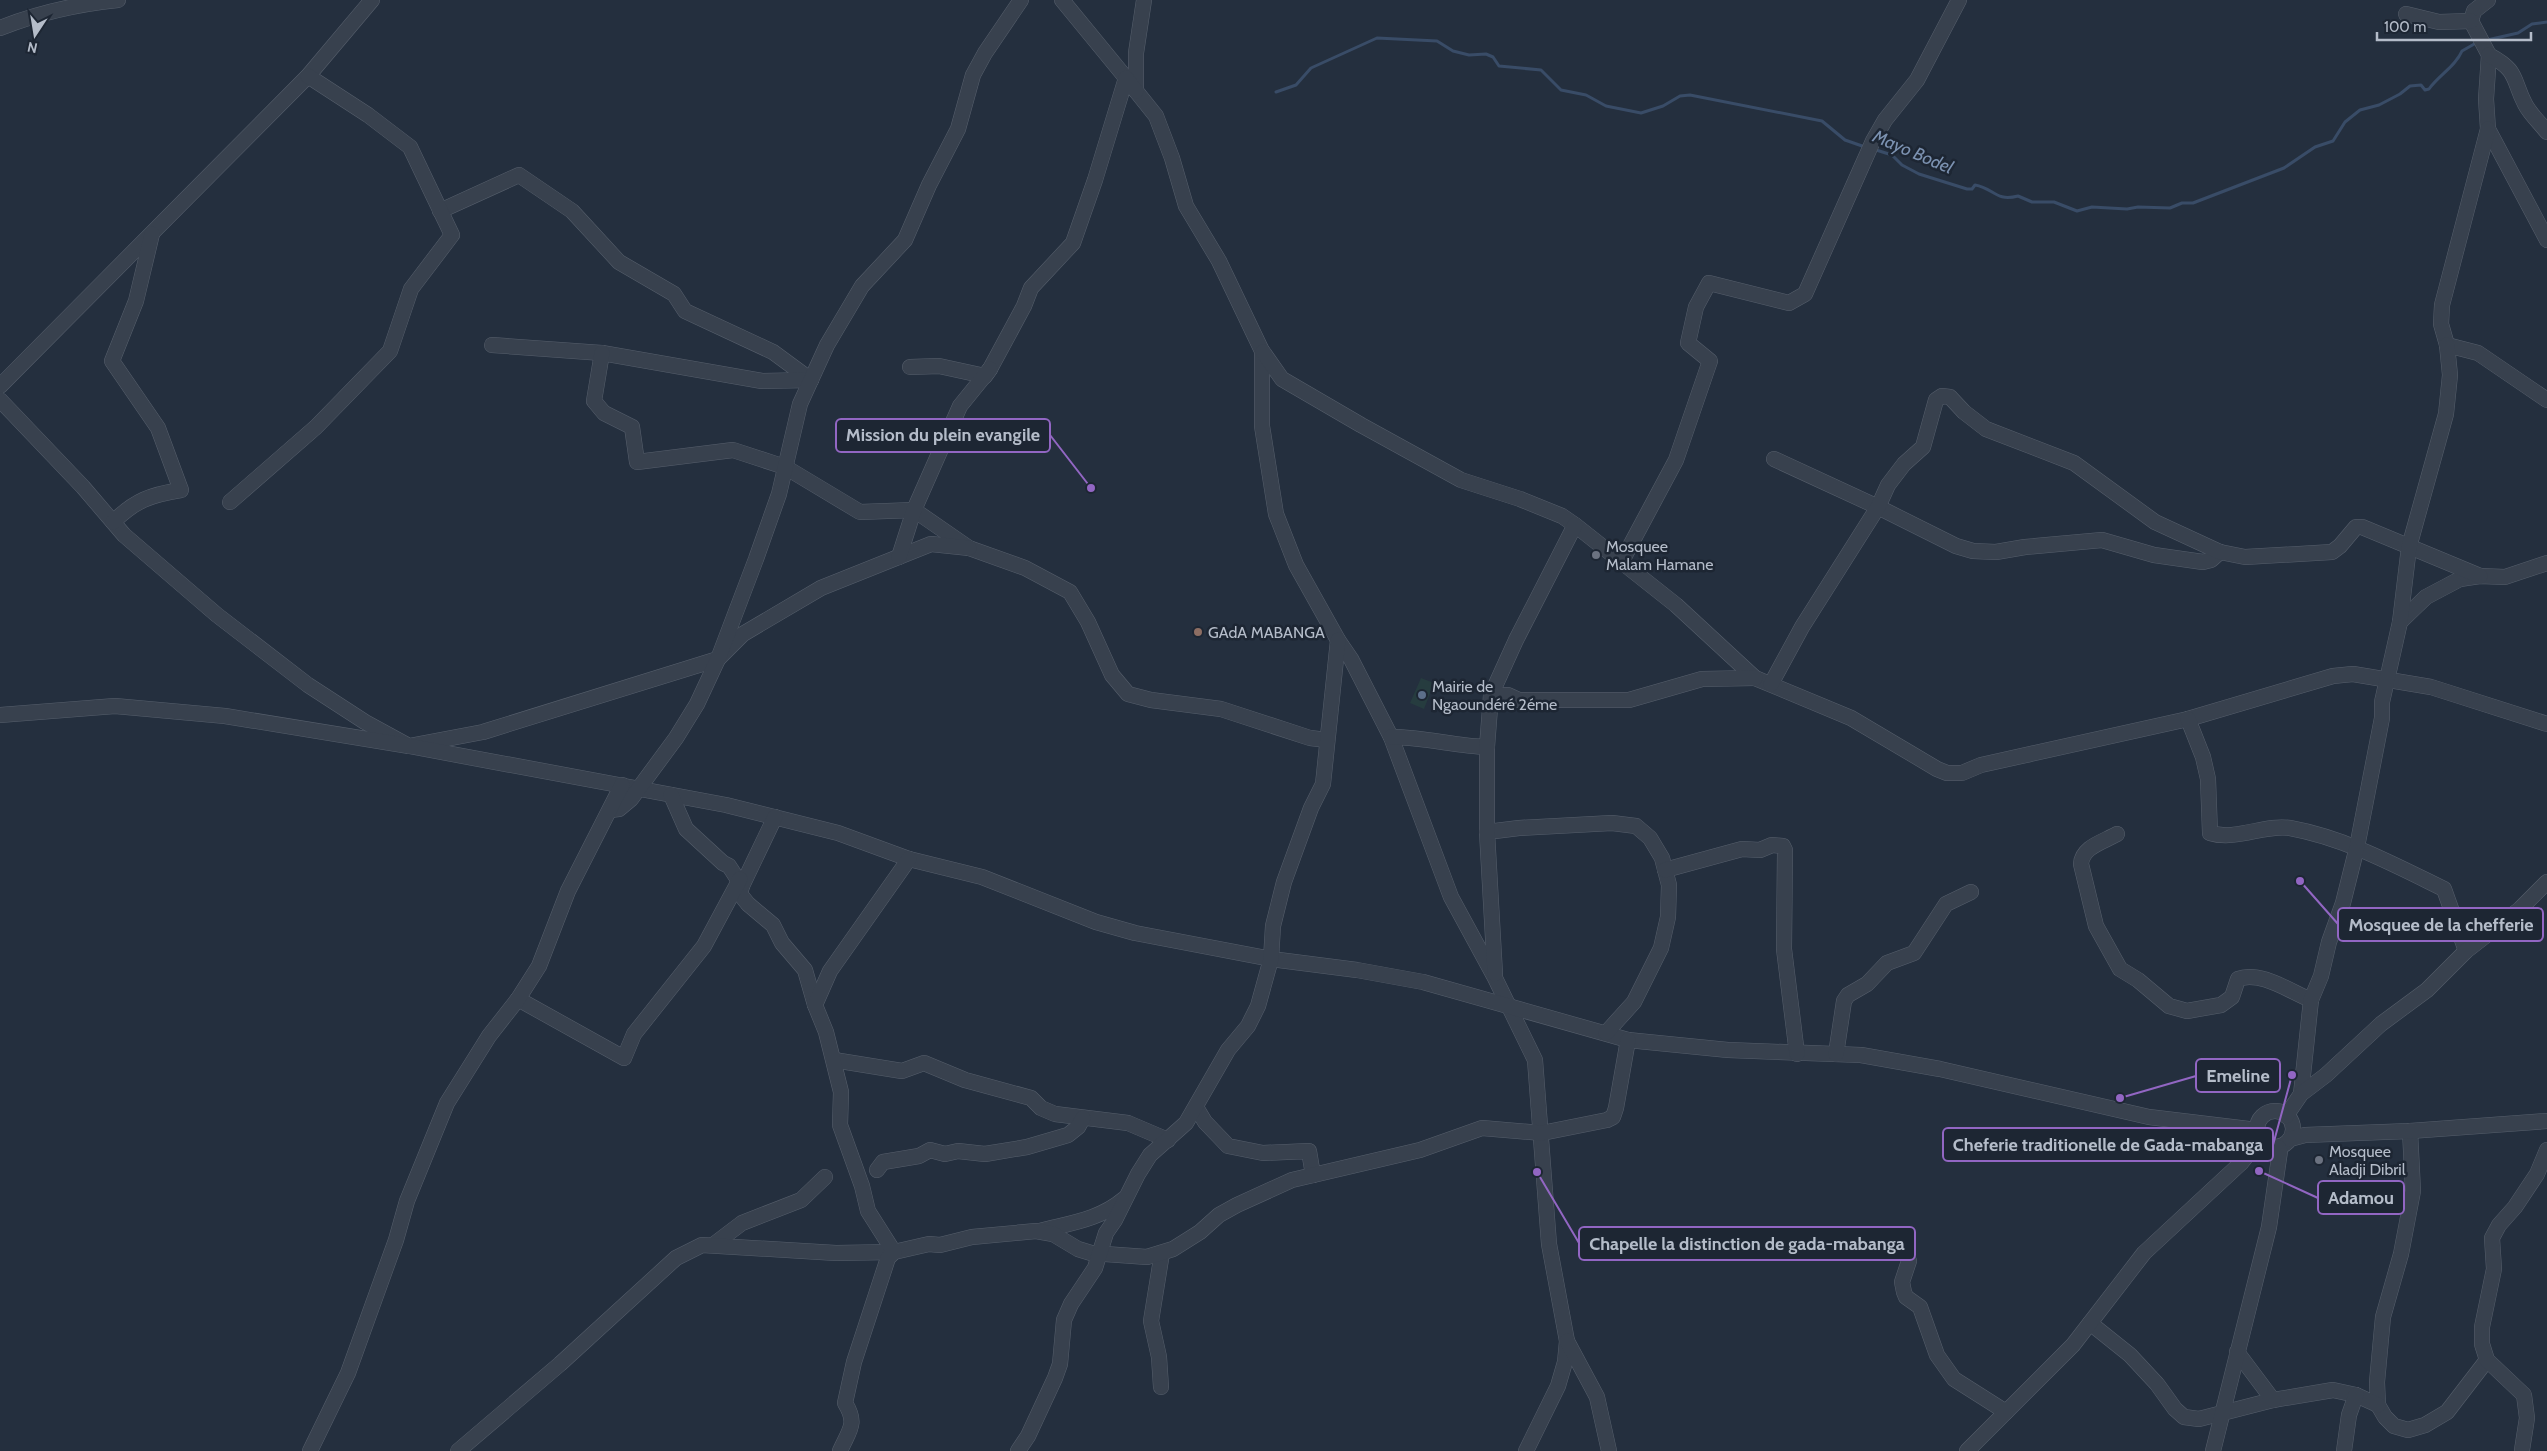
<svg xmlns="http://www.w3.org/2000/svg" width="2547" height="1451" font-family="Cabin,sans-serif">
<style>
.green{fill:#263c3f}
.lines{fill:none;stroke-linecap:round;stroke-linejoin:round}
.stream{stroke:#394c67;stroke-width:3}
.minor-casing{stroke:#565f6c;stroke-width:16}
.minor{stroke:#38414e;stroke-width:15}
.worship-dot{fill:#6b7280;stroke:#1d2633;stroke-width:2}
.education-dot{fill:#8d6e63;stroke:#1d2633;stroke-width:2}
.service-dot{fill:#5c6f8a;stroke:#1d2633;stroke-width:2}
.labels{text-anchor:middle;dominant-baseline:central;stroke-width:5;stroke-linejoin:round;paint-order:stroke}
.poi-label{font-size:16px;fill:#b4bcc9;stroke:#1d2633;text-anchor:start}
.water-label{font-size:18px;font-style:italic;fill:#7c92b1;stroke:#1d2633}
.leader{fill:none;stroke:#9266c3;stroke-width:2}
.callout-dot{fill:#9266c3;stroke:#1d2633;stroke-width:2}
.callout{fill:#1d2633;stroke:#9266c3;stroke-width:2}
.callout-label{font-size:18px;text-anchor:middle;font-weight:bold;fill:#b4bcc9}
</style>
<rect width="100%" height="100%" fill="#242f3e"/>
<polygon class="green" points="1421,678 1434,683 1424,709 1410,703"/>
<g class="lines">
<g class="stream">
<polyline points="2487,40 2518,33 2532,24 2547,22"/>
<polyline points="1276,92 1296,85 1311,68 1377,38 1437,41 1453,51 1469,55 1486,54 1493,57 1499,66 1541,70 1561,90 1586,95 1606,106 1641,113 1663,106 1680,96 1690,95 1822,121 1845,140 1865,147"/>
<path d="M 1873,149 L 1892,155 L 1902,165 L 1919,174 L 1967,189 L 1972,189 L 1975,185 C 1994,188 1995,202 2018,196 L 2032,202 L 2054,202 L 2077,211 L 2092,207 L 2127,209 L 2138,207 L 2170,208 L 2182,203 L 2193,203 L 2284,168 L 2315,147 L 2333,141 L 2345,122 L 2360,110 L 2379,105 L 2400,94 L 2410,86 L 2421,85 L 2425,90 L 2429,89 C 2439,75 2455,67 2462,51 L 2476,43"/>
</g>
<defs>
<g id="minor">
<polyline points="1062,0 1126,78"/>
<polyline points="1144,0 1136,53 1136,91 1156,116 1172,158 1186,206 1219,261 1262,351 1262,426 1276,514 1296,565 1338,640 1351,659 1391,737 1451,897 1495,978 1535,1060 1549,1244 1567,1341 1565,1362 1558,1386 1526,1451"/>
<polyline points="2488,0 2474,11 2471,21 2489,55 2486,99 2488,129 2547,240"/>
<polyline points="2406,14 2439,22 2471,21"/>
<path d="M 0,28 C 38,13 78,4 118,0"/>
<path d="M 2489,55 C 2519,71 2512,79 2525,104 C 2530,114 2540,123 2547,132"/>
<polyline points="2488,129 2442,305 2441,324 2447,345 2478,353 2547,400"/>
<polyline points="440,211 519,175 572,211 619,262 674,294 685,311 773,352 811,380"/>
<polyline points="492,345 602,353 762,381 811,380"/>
<polyline points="1263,352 1282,379 1361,425 1461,480 1520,499 1562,516 1575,525 1676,605 1755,678 1851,718 1937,769 1947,773 1962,773 1981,765 2188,719 2333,676 2353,674 2431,687 2547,724"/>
<polyline points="602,353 594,401 604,413 632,427 637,462 733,450 785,467 860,512 914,510 969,548 1025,568 1070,592 1088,622 1112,675 1128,694 1151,700 1221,709 1310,738 1327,740"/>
<polyline points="910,367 939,366 985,376 990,369 1024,306 1031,288 1073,243 1095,180 1126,78 1136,91"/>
<polyline points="0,386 308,76 372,0"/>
<polyline points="0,400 83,487 124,535 217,615 308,685 365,722 409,746 483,732 718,659 743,634 821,588 931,544 969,548"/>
<polyline points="1774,459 1878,507 1956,546 1973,551 1996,552 2025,547 2102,540 2154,555 2203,562 2211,560 2220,552"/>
<polyline points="230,502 316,427 390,351 411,289 452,235 410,147 368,115 308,76"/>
<path d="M 113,522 C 136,500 150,495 181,490 L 158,428 L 112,361 L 136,301 L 152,234"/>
<polyline points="899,557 914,510 960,406 990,369"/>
<polyline points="1622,561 1676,460 1710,361 1688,343 1696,307 1709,283 1789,303 1805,294 1873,141 1885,120 1917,80 1959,0"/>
<polyline points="2400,622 2426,597 2460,579 2480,576 2505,577 2547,563"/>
<polyline points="1771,684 1802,627 1878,507 1888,485 1904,464 1923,447 1936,400 1942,396 1950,397 1964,412 1986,429 2074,463 2155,522 2220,552 2245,557 2332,552 2340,546 2356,527 2362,527 2480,576"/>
<polyline points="1491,695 1516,640 1575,525"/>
<polyline points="0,715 115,706 225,716 409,746 726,805 838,833 909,859 982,877 1096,922 1135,933 1271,959 1357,970 1423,982 1628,1040 1728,1050 1861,1055 1940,1069 2149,1117 2257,1130"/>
<path d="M 2188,719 L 2203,757 L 2208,779 L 2210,833 C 2236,841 2265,824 2290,828 C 2345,838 2395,865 2444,889 L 2466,951"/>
<path d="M 1391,737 C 1424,737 1455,746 1487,747"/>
<polyline points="671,795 686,829 723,863 729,866 742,886"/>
<polyline points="610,810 619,809 631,799 676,738 697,704 718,659 756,559 779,494 800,404 827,345 862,286 905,240 929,185 958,129 973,75 985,53 1021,0"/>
<polyline points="775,817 742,886 740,894 748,904 773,925 782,943 805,970 815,1005"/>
<polyline points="1487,832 1519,828 1612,823 1636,826 1650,838 1662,858 1669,885 1668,917 1661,948 1634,1002 1606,1033"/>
<path d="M 2117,834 C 2103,842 2082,847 2081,864 L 2096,926 L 2120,969 L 2138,980 L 2169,1006 L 2187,1011 L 2221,1005 L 2232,997 L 2238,979 C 2260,970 2291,992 2311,1000"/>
<polyline points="1665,870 1742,849 1760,850 1772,845 1783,846 1785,850 1784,949 1797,1054"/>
<polyline points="1495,974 1487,832 1487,747 1491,695 1508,695 1519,700 1629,700 1702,679 1755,678"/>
<polyline points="518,999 624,1058 634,1034 704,946 740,879"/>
<polyline points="1836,1054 1844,1001 1848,995 1867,984 1887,963 1914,953 1946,904 1971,892"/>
<polyline points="834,1060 902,1071 924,1063 965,1080 1031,1098 1041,1108 1055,1114 1128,1123 1168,1140"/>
<polyline points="2301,1094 2311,1000 2321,976 2329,942 2343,903 2357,847 2382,718 2382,702 2400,622 2409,547 2446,414 2450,375 2447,345"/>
<polyline points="1196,1107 1205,1122 1228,1146 1263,1153 1309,1151 1313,1175"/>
<circle cx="2275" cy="1129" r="18"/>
<polyline points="2286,1116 2301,1094 2326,1075 2381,1024 2427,990 2466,951 2520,909 2547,882"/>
<polyline points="2410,1131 2413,1191 2401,1254 2383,1317 2377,1382 2378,1405 2385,1417 2394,1426 2408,1430 2425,1425 2447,1412 2487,1360"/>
<polyline points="2290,1139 2305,1135 2410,1131 2547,1121"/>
<polyline points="877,1170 883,1162 919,1156 930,1150 945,1154 958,1151 985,1154 1027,1147 1068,1135 1078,1127 1083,1118"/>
<path d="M 1040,1231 C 1070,1223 1099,1220 1124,1199"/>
<polyline points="713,1245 742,1223 801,1200 825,1177"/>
<polyline points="1909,1261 1902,1282 1904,1292 1906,1297 1920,1307 1937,1355 1954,1379 2006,1412"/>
<polyline points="2090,1323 2130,1355 2157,1384 2175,1409 2184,1417 2199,1419 2273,1400 2333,1390 2356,1395 2378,1405"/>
<polyline points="1567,1341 1597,1397 1609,1451"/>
<polyline points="2237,1352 2273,1400"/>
<polyline points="1161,1387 1159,1357 1151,1321 1162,1253"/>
<polyline points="2522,1450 2527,1418 2524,1395 2487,1360 2482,1344 2482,1327 2494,1269 2492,1238 2499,1225 2515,1207 2537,1174 2547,1150"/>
<polyline points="310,1451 348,1373 396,1240 407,1201 447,1103 489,1036 518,999 539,966 568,891 622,785"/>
<polyline points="458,1451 560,1364 676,1258 702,1245 836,1253 894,1252 929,1244 940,1245 972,1237 1036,1231 1053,1234 1078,1249 1091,1253 1147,1257 1173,1249 1200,1232 1219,1215 1237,1205 1292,1180 1420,1150 1482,1128 1542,1133 1607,1120 1613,1117 1616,1108 1628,1040"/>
<path d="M 840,1451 C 849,1430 858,1424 845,1403 L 854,1362 L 888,1258 L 894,1252 L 868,1211 L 862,1186 L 840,1125 L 841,1092 L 826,1032 L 815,1005 L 830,971 L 909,859"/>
<polyline points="1018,1451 1028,1436 1055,1378 1060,1364 1064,1320 1071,1304 1095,1268 1106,1233 1115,1220 1138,1174 1150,1155 1186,1123 1228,1050 1248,1026 1258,1006 1271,959 1273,926 1284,882 1311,808 1323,784 1338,640"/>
<polyline points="1967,1451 2073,1345 2144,1253 2241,1163 2260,1139"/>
<polyline points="2213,1451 2269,1227 2280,1151 2278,1147"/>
<polyline points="2344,1451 2349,1415 2356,1395"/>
</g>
</defs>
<use href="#minor" class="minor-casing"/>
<use href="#minor" class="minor"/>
</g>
<g class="worship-dot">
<circle cx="1596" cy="555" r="5"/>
<circle cx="2319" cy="1160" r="5"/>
</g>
<circle class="education-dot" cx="1198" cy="632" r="5"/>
<circle class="service-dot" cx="1422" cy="695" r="5"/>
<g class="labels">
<g class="poi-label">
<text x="1606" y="546">Mosquee<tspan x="1606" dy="18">Malam Hamane</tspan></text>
<text x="1208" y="632">GAdA MABANGA</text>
<text x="1432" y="686">Mairie de<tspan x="1432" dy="18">Ngaoundéré 2éme</tspan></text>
<text x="2329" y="1151">Mosquee<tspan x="2329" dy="18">Aladji Dibril</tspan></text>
</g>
<g class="water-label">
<text transform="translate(1913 152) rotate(23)">Mayo Bodel</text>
</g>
</g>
<path class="leader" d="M1091 488L1050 435M2300 881L2338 924M2120 1098L2196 1076M2292 1075L2273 1145M2259 1171L2318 1198M1537 1172L1579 1243"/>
<g class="callout-dot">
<circle cx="1091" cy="488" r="5"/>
<circle cx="2300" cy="881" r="5"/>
<circle cx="2120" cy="1098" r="5"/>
<circle cx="2292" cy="1075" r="5"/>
<circle cx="2259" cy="1171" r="5"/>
<circle cx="1537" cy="1172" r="5"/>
</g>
<g class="callout">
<rect x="836" y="419" width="214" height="33" rx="5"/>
<rect x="2338" y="908" width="205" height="33" rx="5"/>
<rect x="2196" y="1059" width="84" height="33" rx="5"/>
<rect x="1943" y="1128" width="330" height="33" rx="5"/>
<rect x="2318" y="1181" width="86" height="33" rx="5"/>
<rect x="1579" y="1227" width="336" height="33" rx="5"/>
</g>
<g class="callout-label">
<text x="943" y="441">Mission du plein evangile</text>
<text x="2441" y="931">Mosquee de la chefferie</text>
<text x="2238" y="1082">Emeline</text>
<text x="2108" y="1151">Cheferie traditionelle de Gada-mabanga</text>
<text x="2361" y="1204">Adamou</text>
<text x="1747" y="1250">Chapelle la distinction de gada-mabanga</text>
</g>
<g transform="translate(35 35) rotate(192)" stroke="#1d2633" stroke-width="4" paint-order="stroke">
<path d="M0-4L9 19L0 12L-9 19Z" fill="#b4bcc9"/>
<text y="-8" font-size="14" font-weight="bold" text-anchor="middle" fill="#b4bcc9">N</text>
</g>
<path d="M2377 32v8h154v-8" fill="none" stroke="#b4bcc9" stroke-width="2.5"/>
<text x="2384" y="32" font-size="15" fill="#b4bcc9" stroke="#1d2633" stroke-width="4" paint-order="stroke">100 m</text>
</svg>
